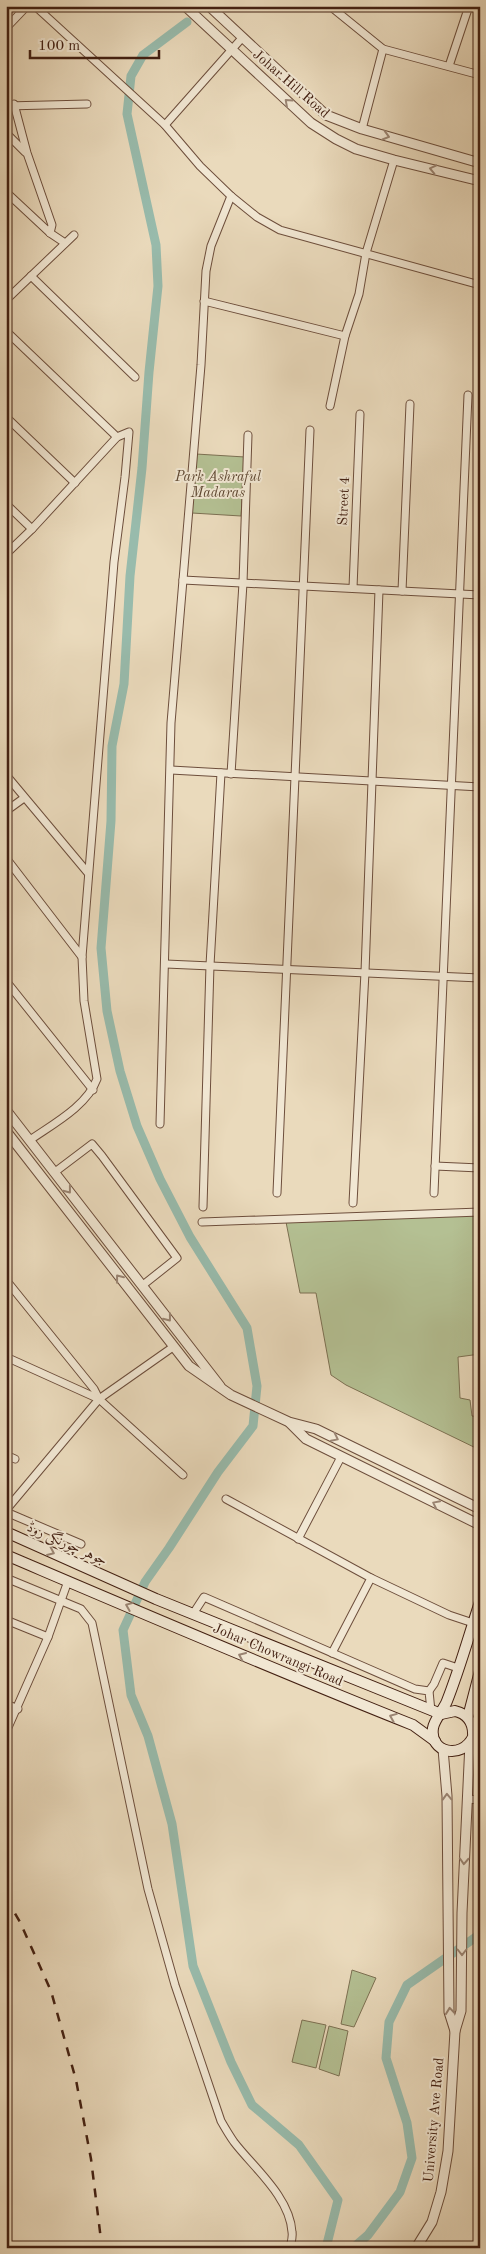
<svg xmlns="http://www.w3.org/2000/svg" width="486" height="2254" font-family="'Old Standard TT',Amiri,serif">
<style>
.green{fill:#b4c093;stroke:#7c7052}
.lines{fill:none;stroke-linecap:round;stroke-linejoin:round}
.canal{stroke:#98bbac;stroke-width:9}
.minor-casing{stroke:#6d4e3c;stroke-width:9}
.tertiary-casing{stroke:#6d4e3c;stroke-width:11}
.secondary-casing{stroke:#432012;stroke-width:12}
.minor{stroke:#f1e7d3;stroke-width:7}
.tertiary{stroke:#f1e7d3;stroke-width:9}
.secondary{stroke:#f1e7d3;stroke-width:10}
.rail{stroke:#432012;stroke-width:2.5;stroke-dasharray:9 9;stroke-linecap:butt}
.oneway{stroke:#9a8472}
.labels{text-anchor:middle;dominant-baseline:central;stroke-width:4;stroke-linejoin:round;paint-order:stroke}
.street-label{font-size:14px;fill:#432012;stroke:#f1e7d3}
.park-label{font-size:14px;font-style:italic;fill:#5f4832;stroke:#f1e7d3}
</style>
<rect width="100%" height="100%" fill="#eadabc"/>
<filter id="stains"><feTurbulence type="fractalNoise" baseFrequency=".004" numOctaves="4"/><feColorMatrix values="0 0 0 0 .2 0 0 0 0 .09 0 0 0 0 .02 0 0 0 .5 -.17"/></filter>
<radialGradient id="worn" r=".72"><stop offset=".6" stop-color="#630" stop-opacity="0"/><stop offset="1" stop-color="#630" stop-opacity=".3"/></radialGradient>
<g class="green">
<polygon points="196,454 245,457 241,516 192,513"/>
<polygon points="480,1215 480,1354 458,1357 460,1398 470,1400 472,1416 480,1417 480,1450 346,1385 331,1375 316,1293 300,1293 286,1222"/>
<polygon points="352,1970 376,1978 354,2027 341,2024"/>
<polygon points="302,2020 326,2025 316,2068 292,2062"/>
<polygon points="329,2026 348,2031 339,2076 319,2069"/>
</g>
<g class="lines">
<g class="canal">
<polyline points="223,7 225,6"/>
<polyline points="187,22 143,55 131,76 127,114 156,245 158,286 149,372 142,468 130,576 124,684 112,746 111,821 101,948 107,1011 120,1071 137,1126 160,1179 190,1237 247,1328 257,1386 253,1426 218,1472 169,1548 145,1582 123,1630 131,1695 148,1736 172,1824 193,1966 231,2062 252,2105 299,2145 338,2200 326,2248"/>
<polyline points="353,2248 368,2235 400,2192 412,2158 407,2123 386,2058 389,2022 407,1985 476,1937 480,1932"/>
</g>
<defs>
<g id="minor">
<polyline points="35,6 165,125 200,166 231,196 257,217 280,230 480,285"/>
<polyline points="330,6 383,49 480,75"/>
<polyline points="6,28 27,6"/>
<polyline points="449,66 469,6"/>
<polyline points="14,104 27,153 52,225 50,233"/>
<polyline points="6,106 87,104"/>
<polyline points="165,125 242,38"/>
<polyline points="362,129 383,49"/>
<polyline points="6,133 25,152"/>
<polyline points="6,192 50,233 65,243"/>
<polyline points="31,276 135,377"/>
<polyline points="6,300 74,235"/>
<polyline points="204,301 345,336"/>
<polyline points="6,331 117,437"/>
<polyline points="330,406 345,336 359,294 366,253 394,160"/>
<polyline points="6,417 75,483"/>
<polyline points="6,504 32,529"/>
<path d="M 6,554 L 32,529 L 117,437 L 129,432 L 125,477 L 114,562 L 82,957 L 84,1001 L 97,1079 C 87,1106 53,1124 30,1140"/>
<polyline points="183,580 480,595"/>
<polyline points="353,588 360,414"/>
<polyline points="402,591 410,404"/>
<polyline points="171,770 480,787"/>
<polyline points="231,774 243,583 248,435"/>
<polyline points="6,775 88,873"/>
<polyline points="6,811 24,798"/>
<polyline points="6,858 82,957"/>
<polyline points="166,964 480,978"/>
<polyline points="6,981 93,1090"/>
<polyline points="160,1124 171,723 201,365 206,271 211,246 231,196"/>
<polyline points="435,1166 480,1168"/>
<polyline points="55,1172 92,1144 102,1156 177,1258 143,1285"/>
<polyline points="277,1193 310,430"/>
<polyline points="434,1193 468,395"/>
<polyline points="353,1203 365,972 379,590"/>
<polyline points="203,1207 210,965 221,773"/>
<polyline points="202,1222 480,1212"/>
<polyline points="6,1280 94,1389 99,1399"/>
<polyline points="6,1357 99,1399 183,1475"/>
<polyline points="6,1455 15,1459"/>
<polyline points="226,1499 371,1578 332,1653"/>
<polyline points="6,1510 99,1399 173,1347"/>
<polyline points="6,1512 81,1544"/>
<polyline points="298,1539 341,1457"/>
<path d="M 6,1578 L 81,1609 L 92,1623 L 148,1889 L 175,1985 L 221,2121 C 225,2128 229,2135 234,2142 C 253,2167 290,2197 292,2232 C 293,2237 291,2243 290,2248"/>
<polyline points="371,1578 449,1615 473,1623"/>
<polyline points="193,1614 204,1597 415,1689 429,1691 431,1711"/>
<polyline points="6,1620 48,1637"/>
<polyline points="429,1691 434,1684 443,1663 458,1668"/>
<polyline points="6,1704 18,1709"/>
<polyline points="6,1732 48,1637 68,1581"/>
<polyline points="467,1799 480,1800"/>
</g>
<g id="tertiary">
<polyline points="185,6 311,123 336,139 356,149 394,160 480,181"/>
<polyline points="209,6 326,115 362,129 480,163"/>
<polyline points="6,1110 220,1386"/>
<polyline points="6,1131 189,1366 231,1395 289,1422 316,1429 480,1509"/>
<polyline points="290,1423 306,1439 480,1525"/>
<polyline points="455,2031 461,2011 462,1913 470,1743"/>
<polyline points="416,2248 432,2222 441,2192 448,2151 455,2031 449,2012 447,1796 443,1749"/>
</g>
<g id="secondary">
<polyline points="6,1532 156,1599 441,1714"/>
<path d="M 6,1555 C 142,1613 277,1671 413,1725 L 435,1741"/>
<path d="M 441,1714 L 455,1711 C 468,1714 474,1723 473,1737 C 462,1760 429,1753 433,1728 C 434,1720 444,1709 447,1701 C 460,1668 469,1635 480,1602"/>
<polyline points="468,1717 480,1671"/>
</g>
</defs>
<use href="#minor" class="minor-casing"/>
<use href="#tertiary" class="tertiary-casing"/>
<use href="#secondary" class="secondary-casing"/>
<use href="#minor" class="minor"/>
<use href="#tertiary" class="tertiary"/>
<use href="#secondary" class="secondary"/>
<polyline class="rail" points="6,1898 20,1922 51,1991 76,2080 91,2159 102,2248"/>
</g>
<defs><path id="oneway-chevron" d="M-2-3.5L2.5 0L-2 3.5" fill="none" stroke-width="1.6" stroke-linecap="round" stroke-linejoin="round" transform="scale(1.25)"/></defs>
<g class="oneway">
<use href="#oneway-chevron" transform="translate(288 102) rotate(-138)"/>
<use href="#oneway-chevron" transform="translate(386 136) rotate(16)"/>
<use href="#oneway-chevron" transform="translate(433 169) rotate(-167)"/>
<use href="#oneway-chevron" transform="translate(68 1190) rotate(52)"/>
<use href="#oneway-chevron" transform="translate(119 1278) rotate(-128)"/>
<use href="#oneway-chevron" transform="translate(168 1318) rotate(52)"/>
<use href="#oneway-chevron" transform="translate(335 1438) rotate(26)"/>
<use href="#oneway-chevron" transform="translate(436 1504) rotate(-154)"/>
<use href="#oneway-chevron" transform="translate(51 1552) rotate(24)"/>
<use href="#oneway-chevron" transform="translate(129 1606) rotate(-158)"/>
<use href="#oneway-chevron" transform="translate(242 1656) rotate(-156)"/>
<use href="#oneway-chevron" transform="translate(393 1717) rotate(-158)"/>
<use href="#oneway-chevron" transform="translate(447 1797) rotate(-92)"/>
<use href="#oneway-chevron" transform="translate(464 1861) rotate(93)"/>
<use href="#oneway-chevron" transform="translate(462 1952) rotate(90)"/>
<use href="#oneway-chevron" transform="translate(450 2011) rotate(-96)"/>
</g>
<g class="labels">
<g class="street-label">
<text transform="translate(291 84) rotate(41)">Johar Hill Road</text>
<text transform="translate(344 501) rotate(-87)">Street 4</text>
<text transform="translate(67 1544) rotate(24)">جوہر چورنگی روڈ</text>
<text transform="translate(278 1655) rotate(23)">Johar Chowrangi Road</text>
<text transform="translate(434 2120) rotate(-85)">University Ave Road</text>
</g>
<g class="park-label">
<text x="218" y="477">Park Ashraful<tspan x="218" dy="16">Madaras</tspan></text>
</g>
</g>
<rect width="486" height="2254" fill="none" stroke="#eadabc" stroke-width="25"/>
<rect x="8" y="8" width="471" height="2239" fill="none" stroke="#432012" stroke-width="2.5"/>
<rect x="12" y="12" width="461" height="2229" fill="none" stroke="#432012"/>
<path d="M30 50v8h129v-8" fill="none" stroke="#432012" stroke-width="2.5"/>
<text x="38" y="50" font-size="15" fill="#432012" stroke="#f1e7d3" stroke-width="4" paint-order="stroke">100 m</text>
<rect width="100%" height="100%" filter="url(#stains)"/>
<rect width="100%" height="100%" fill="url(#worn)"/>
</svg>
